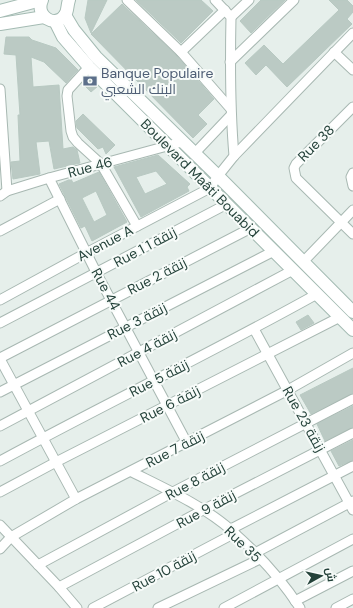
<svg xmlns="http://www.w3.org/2000/svg" width="353" height="608" font-family="'DM Sans',Cairo,sans-serif">
<style>
.building{fill:#bbcac4;stroke:#b8c9c2;fill-rule:evenodd}
.lines{fill:none;stroke-linecap:round;stroke-linejoin:round}
.street-casing{stroke:#a8b8b2;stroke-width:11}
.secondary-casing{stroke:#a4bbb3;stroke-width:14}
.street{stroke:#fff;stroke-width:9}
.secondary{stroke:#fff;stroke-width:12}
.labels{text-anchor:middle;dominant-baseline:central;stroke-width:4;stroke-linejoin:round;paint-order:stroke}
.service-label{font-size:14px;fill:#4e5e75;stroke:#f7fbf9;text-anchor:start}
.street-label{font-size:14px;fill:#24423a;stroke:#f7fbf9}
</style>
<rect width="100%" height="100%" fill="#e6efeb"/>
<g class="building">
<polygon points="88,0 107,0 91,33 85,18"/>
<polygon points="136,0 201,0 213,11 181,43"/>
<polygon points="261,0 285,0 251,33 240,21"/>
<polygon points="329,0 347,0 353,6 353,12 347,19 352,24 287,87 266,65 256,75 245,63 264,45 283,64 339,10"/>
<polygon points="122,4 177,56 214,99 198,115 207,124 193,138 91,34"/>
<polygon points="6,37 29,37 32,40 56,48 78,70 66,83 44,62 31,57 33,87 59,85 63,149 73,147 77,150 80,163 54,169 49,141 36,142 40,174 13,179 11,162 20,161 18,115 20,115 16,55 4,54"/>
<polygon points="89,77 98,86 91,92 82,83"/>
<polygon points="83,114 115,145 106,154 103,147 98,149 77,128 76,121"/>
<path d="M 158,155 L 190,184 L 187,187 L 189,191 L 141,217 L 114,167 ZM 156,171 L 167,184 L 145,194 L 136,177 Z"/>
<path d="M 99,172 L 127,222 L 92,241 L 85,226 L 81,228 L 59,184 L 71,179 L 73,183 ZM 96,191 L 107,215 L 94,222 L 82,198 Z"/>
<polygon points="308,315 314,323 301,330 296,322"/>
<polygon points="353,368 353,393 311,414 300,395"/>
<polygon points="353,406 353,427 325,441 317,424"/>
<polygon points="353,440 353,460 339,466 331,451"/>
</g>
<g class="lines">
<defs>
<g id="street">
<polyline points="127,0 181,52 230,108"/>
<polyline points="231,17 249,0"/>
<polyline points="181,52 225,10"/>
<polyline points="334,52 353,70"/>
<polyline points="230,62 294,0"/>
<polyline points="89,67 68,90 67,96 71,131 73,137 78,143 101,164 137,226"/>
<polyline points="0,89 7,191"/>
<polyline points="353,107 296,164 294,168 296,178 353,234"/>
<polyline points="194,154 231,115"/>
<polyline points="234,156 353,33"/>
<polyline points="353,173 351,177 353,186"/>
<polyline points="49,178 96,272 187,443"/>
<polyline points="0,196 7,191 49,178 182,142"/>
<polyline points="0,231 60,199"/>
<polyline points="303,262 353,210"/>
<path d="M 0,300 L 86,253 L 210,188 L 218,176 L 234,156 C 230,109 230,64 231,17 L 215,0"/>
<polyline points="0,323 227,204"/>
<polyline points="254,329 353,510"/>
<polyline points="0,358 251,228"/>
<polyline points="0,359 76,499"/>
<polyline points="0,392 274,251"/>
<polyline points="0,426 293,270"/>
<path d="M 0,461 C 105,404 213,352 317,294"/>
<path d="M 132,472 C 164,488 204,506 231,530 C 256,552 282,580 300,608"/>
<polyline points="0,492 56,462 340,317"/>
<polyline points="0,525 59,587 77,608"/>
<polyline points="231,529 353,466"/>
<polyline points="0,549 11,537 76,499 288,390 353,353"/>
<polyline points="255,553 353,501"/>
<polyline points="38,565 173,492 353,399"/>
<polyline points="59,587 203,510 353,433"/>
<polyline points="295,601 353,571"/>
<polyline points="93,608 235,533"/>
<polyline points="158,608 260,559"/>
<polyline points="224,608 353,539"/>
<polyline points="336,608 353,599"/>
</g>
<g id="secondary">
<path d="M 42,0 C 35,16 55,29 65,15 C 68,11 67,5 69,0"/>
<polyline points="0,11 41,0"/>
<polyline points="65,15 74,30 96,57 218,176 353,312"/>
<polyline points="55,21 63,37 89,67 353,330"/>
<polyline points="0,24 44,17"/>
</g>
</defs>
<use href="#street" class="street-casing"/>
<use href="#secondary" class="secondary-casing"/>
<use href="#street" class="street"/>
<use href="#secondary" class="secondary"/>
</g>
<defs>
<symbol id="bank-bare" viewBox="-9 -9 18 18"><path d="M-6-4H6V4H-6ZM0-2.3a2.3 2.3 0 1 0 0 4.6a2.3 2.3 0 1 0 0-4.6Z" fill="#5c6f8a" stroke="#f7fbf9" stroke-width="2.5" paint-order="stroke"/></symbol>
</defs>
<g fill-rule="evenodd">
<use href="#bank-bare" x="80" y="71" width="20" height="20"/>
</g>
<g class="labels">
<g class="service-label">
<text x="101" y="73">Banque Populaire<tspan x="101" dy="16">البنك الشعبي</tspan></text>
</g>
<g class="street-label">
<text transform="translate(316 143) rotate(-45)">Rue 38</text>
<text transform="translate(90 167) rotate(-15)">Rue 46</text>
<text transform="translate(200 178) rotate(45)">Boulevard Maâti Bouabid</text>
<text transform="translate(105 243) rotate(-28)">Avenue A</text>
<text transform="translate(145 247) rotate(-28)">Rue 1 زنقة 1</text>
<text transform="translate(157 276) rotate(-27)">Rue 2 زنقة</text>
<text transform="translate(106 289) rotate(62)">Rue 44</text>
<text transform="translate(137 321) rotate(-27)">Rue 3 زنقة</text>
<text transform="translate(147 348) rotate(-28)">Rue 4 زنقة</text>
<text transform="translate(159 378) rotate(-27)">Rue 5 زنقة</text>
<text transform="translate(170 404) rotate(-27)">Rue 6 زنقة</text>
<text transform="translate(304 419) rotate(61)">Rue 23 زنقة</text>
<text transform="translate(175 449) rotate(-27)">Rue 7 زنقة</text>
<text transform="translate(195 481) rotate(-28)">Rue 8 زنقة</text>
<text transform="translate(206 509) rotate(-28)">Rue 9 زنقة</text>
<text transform="translate(243 544) rotate(44)">Rue 35</text>
<text transform="translate(164 571) rotate(-28)">Rue 10 زنقة</text>
</g>
</g>
<g transform="translate(321 576) rotate(82)" stroke="#f7fbf9" stroke-width="3" paint-order="stroke">
<path d="M0-3L7 15L0 10L-7 15Z" fill="#24423a"/>
<text y="-6" font-size="11" font-weight="bold" text-anchor="middle" fill="#24423a">ش</text>
</g>
</svg>
